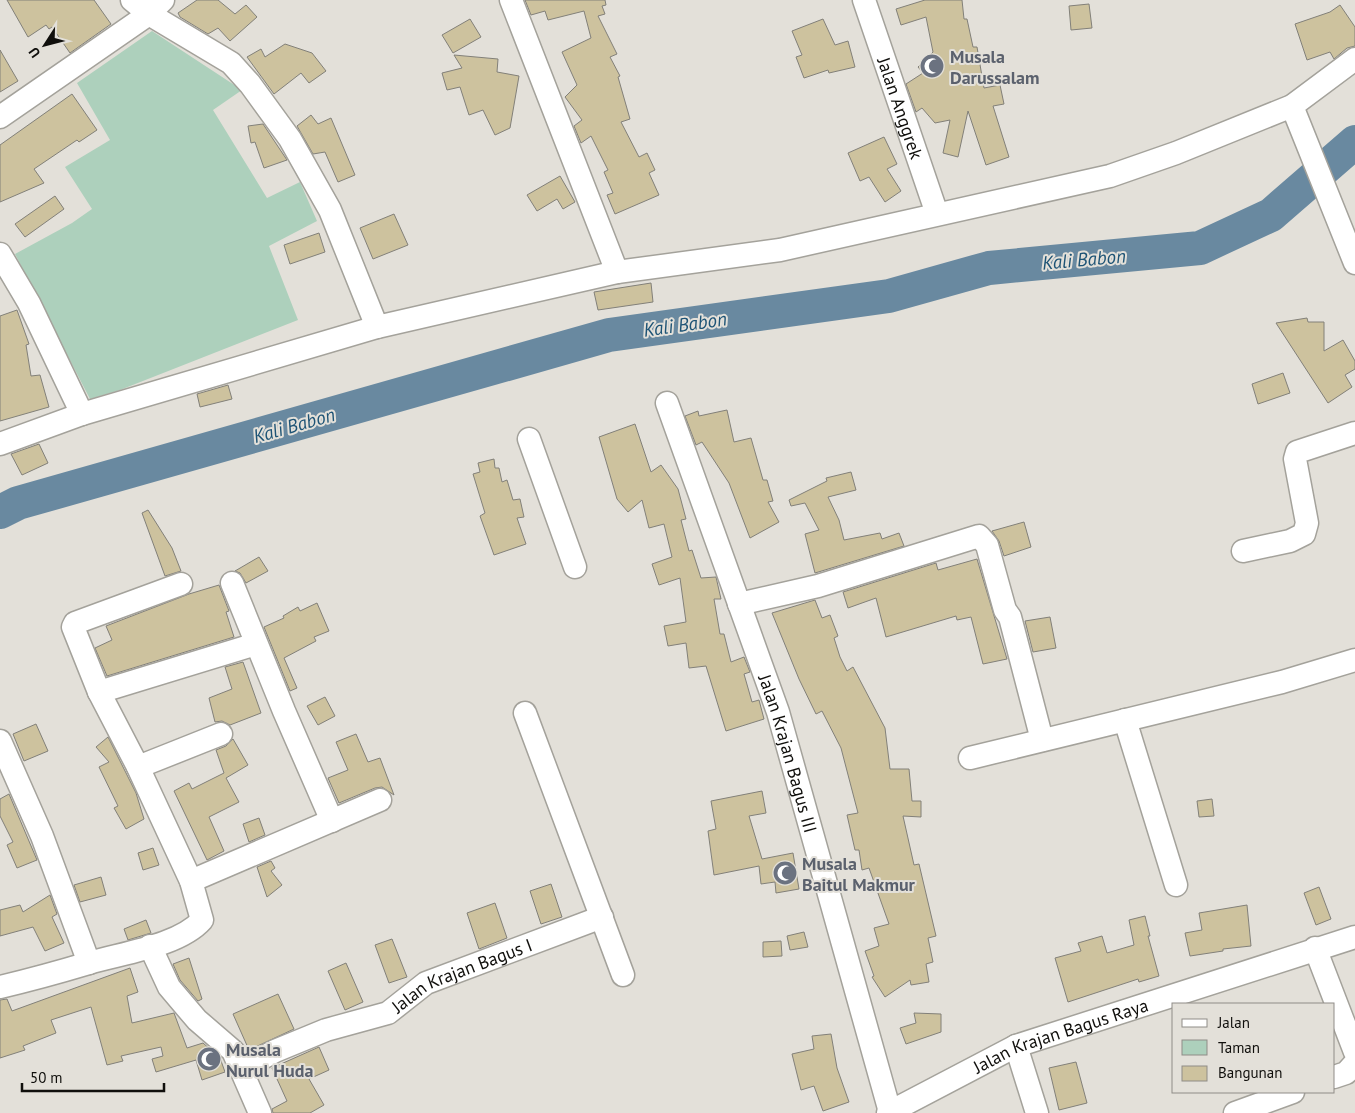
<svg xmlns="http://www.w3.org/2000/svg" width="1355" height="1113" font-family="'PT Sans',sans-serif">
<style>
.green{fill:#add0bc}
.lines{fill:none;stroke-linecap:round;stroke-linejoin:round}
.river{stroke:#6989a0;stroke-width:34}
.building{fill:#cdc29e;stroke:#828079}
.minor-casing{stroke:#a4a29b;stroke-width:25}
.minor{stroke:#fff;stroke-width:22}
.labels{text-anchor:middle;dominant-baseline:central;stroke-width:4;stroke-linejoin:round;paint-order:stroke}
.worship-label{font-size:18px;font-weight:bold;fill:#5b616d;stroke:#e3e0d9;text-anchor:start}
.street-label{font-size:18px;fill:#100f0c;stroke:#e3e0d9}
.water-label{font-size:19px;font-style:italic;fill:#1d5375;stroke:#e3e0d9}
</style>
<rect width="100%" height="100%" fill="#e3e0d9"/>
<polygon class="green" points="152,31 242,90 213,110 267,198 300,182 317,221 269,246 298,320 120,390 90,399 15,254 72,223 92,209 65,167 110,140 77,83"/>
<g class="lines">
<polyline class="river" points="0,512 18,503 609,335 889,296 989,268 1200,248 1271,215 1355,142"/>
</g>
<g class="building">
<polygon points="7,0 94,0 111,24 70,53 52,27 49,29 46,25 28,37"/>
<polygon points="197,0 218,0 235,14 246,5 257,17 230,41 218,28 208,34 180,17 178,13"/>
<polygon points="525,0 605,0 606,5 602,6 605,14 598,16 617,54 610,57 620,76 618,77 630,119 621,122 639,157 647,153 655,170 649,173 659,195 615,214 607,195 613,193 604,172 608,170 591,136 581,143 574,126 582,120 565,97 577,85 562,52 591,38 584,11 548,20 545,11 531,15"/>
<polygon points="925,0 962,0 964,19 967,19 973,47 977,47 984,88 1000,85 1004,104 993,106 1009,157 986,165 968,111 958,157 943,153 950,120 935,123 922,108 916,112 906,84 923,73 918,67 933,52 926,17 901,25 896,9"/>
<polygon points="1089,4 1092,28 1071,30 1069,6"/>
<polygon points="1340,5 1355,27 1355,46 1347,48 1334,59 1330,52 1307,60 1295,24 1330,12"/>
<polygon points="470,19 481,37 453,53 442,35"/>
<polygon points="823,19 835,45 848,41 855,67 829,73 828,70 804,78 796,57 802,55 792,31"/>
<polygon points="285,44 312,53 326,71 309,83 301,73 274,94 247,57 261,49 265,57"/>
<polygon points="0,50 18,81 0,92"/>
<polygon points="454,55 498,59 497,72 519,76 510,128 495,135 483,110 469,115 460,87 447,90 442,73 462,68"/>
<polygon points="72,94 97,130 79,142 77,140 34,169 44,183 0,202 0,145"/>
<polygon points="311,115 318,124 331,118 355,175 338,182 325,152 313,154 297,126"/>
<polygon points="263,124 287,160 264,168 255,142 251,143 248,126"/>
<polygon points="884,137 897,164 887,169 901,191 885,202 869,177 860,181 848,153"/>
<polygon points="560,176 575,202 563,209 557,199 537,211 527,195"/>
<polygon points="55,196 64,209 25,237 15,224"/>
<polygon points="394,214 408,245 373,259 360,228"/>
<polygon points="319,233 325,252 290,264 284,245"/>
<polygon points="651,283 653,302 598,310 594,292"/>
<polygon points="17,310 29,344 26,345 31,376 40,375 49,407 0,421 0,316"/>
<polygon points="1307,318 1308,322 1324,322 1324,351 1343,340 1355,361 1355,369 1345,375 1352,387 1328,403 1276,323"/>
<polygon points="1283,373 1290,393 1258,404 1252,384"/>
<polygon points="228,385 232,399 200,407 197,394"/>
<polygon points="727,410 734,442 751,438 763,480 767,480 773,501 768,502 779,522 750,538 729,483 702,442 696,445 685,416 698,411 699,416"/>
<polygon points="635,424 651,472 661,465 678,489 686,519 681,520 689,551 692,550 701,578 716,577 721,599 714,599 720,634 724,634 731,662 744,657 750,672 744,674 752,702 759,700 764,719 726,731 706,666 689,668 686,643 668,646 664,626 686,622 680,578 659,585 652,564 672,557 664,524 649,528 642,500 628,512 617,499 599,437"/>
<polygon points="39,444 48,463 22,475 11,454"/>
<polygon points="494,459 495,468 499,468 502,482 507,480 513,500 520,499 524,517 517,518 526,544 494,555 480,516 485,513 473,474 480,472 478,463"/>
<polygon points="851,472 856,490 828,497 839,520 844,540 880,533 882,539 899,533 904,546 815,573 805,534 819,530 805,503 791,506 789,500 827,481 826,478"/>
<polygon points="148,510 172,548 181,571 165,576 142,513"/>
<polygon points="1024,522 1031,547 1004,556 999,541 992,531"/>
<polygon points="259,557 268,571 246,583 240,573 235,571"/>
<polygon points="977,559 1007,659 983,664 971,617 957,620 956,616 886,637 876,598 848,608 843,592 936,563 938,570"/>
<polygon points="219,585 229,611 226,612 234,637 107,676 95,648 112,640 106,626 189,594"/>
<polygon points="815,600 822,618 830,615 838,636 834,638 840,657 847,671 853,667 885,728 890,769 909,769 912,801 921,801 921,817 903,816 914,865 919,864 936,936 928,938 933,962 926,964 929,982 911,985 910,980 885,997 872,977 874,976 865,951 879,946 874,928 889,924 869,868 862,870 859,850 855,850 847,815 858,813 841,748 822,711 816,714 799,679 772,613"/>
<polygon points="317,603 329,631 314,637 316,641 284,658 297,688 290,691 264,627 284,618 283,616 298,607 300,611"/>
<polygon points="1050,617 1056,648 1033,652 1025,621"/>
<polygon points="243,662 261,713 230,725 222,721 215,722 209,698 232,689 225,667"/>
<polygon points="325,697 335,716 318,725 307,706"/>
<polygon points="36,724 48,751 24,761 13,734"/>
<polygon points="356,734 368,762 380,758 394,795 382,787 375,788 339,803 328,778 348,770 336,742"/>
<polygon points="108,737 136,793 144,819 126,829 114,808 118,806 99,767 109,762 96,747"/>
<polygon points="233,739 248,765 226,778 239,802 209,817 224,851 207,860 174,791 189,783 192,789 224,773 216,750 226,746"/>
<polygon points="762,791 766,813 749,816 762,859 793,853 799,889 776,893 775,882 761,884 759,866 714,875 708,831 716,829 711,801"/>
<polygon points="9,794 37,860 17,868 7,845 13,842 0,816 0,799"/>
<polygon points="1212,799 1214,816 1199,817 1197,801"/>
<polygon points="259,818 265,835 249,842 243,824"/>
<polygon points="153,848 159,865 143,870 138,853"/>
<polygon points="271,861 275,868 271,871 282,885 267,897 257,867"/>
<polygon points="101,877 106,895 80,902 74,885"/>
<polygon points="551,884 562,917 541,924 530,891"/>
<polygon points="1319,887 1331,919 1316,925 1304,893"/>
<polygon points="50,895 57,914 52,917 64,943 45,951 33,927 0,936 0,910 20,905 23,912"/>
<polygon points="495,903 507,938 479,949 467,913"/>
<polygon points="1247,905 1251,946 1223,949 1223,951 1190,956 1185,933 1202,930 1199,913"/>
<polygon points="1145,916 1150,936 1148,936 1159,976 1139,982 1138,979 1068,1002 1055,958 1081,951 1078,943 1102,936 1107,953 1134,945 1129,920"/>
<polygon points="146,920 151,933 128,940 124,929"/>
<polygon points="804,932 808,947 790,950 787,936"/>
<polygon points="392,939 407,977 389,983 375,945"/>
<polygon points="781,941 782,956 763,957 763,942"/>
<polygon points="189,958 202,999 198,1001 180,980 173,964"/>
<polygon points="346,963 363,1002 345,1010 328,971"/>
<polygon points="130,968 138,992 127,996 132,1023 174,1013 187,1048 203,1043 220,1058 225,1072 202,1080 196,1060 156,1072 152,1059 163,1056 161,1047 121,1056 123,1061 107,1065 91,1007 51,1020 56,1033 23,1046 25,1050 0,1058 0,1000 7,999 12,1011"/>
<polygon points="278,994 294,1029 249,1050 233,1014"/>
<polygon points="914,1013 941,1014 941,1032 906,1044 900,1028 916,1023"/>
<polygon points="831,1034 837,1068 849,1102 823,1111 814,1086 801,1090 792,1054 814,1049 812,1036"/>
<polygon points="319,1047 329,1070 309,1079 324,1105 310,1113 273,1113 272,1109 287,1101 272,1068"/>
<polygon points="1076,1062 1087,1103 1059,1110 1049,1068"/>
</g>
<g class="lines">
<defs>
<g id="minor">
<polyline points="132,0 149,14 231,63 250,84 290,139 330,210 377,327"/>
<polyline points="511,0 617,272"/>
<path id="s1" d="M 864,0 L 937,214"/>
<polyline points="1292,106 1355,263"/>
<polyline points="0,117 149,14 163,0"/>
<polyline points="0,254 29,303 82,414"/>
<path id="s2" d="M 667,403 L 778,712 L 890,1112"/>
<polyline points="529,439 575,567"/>
<polyline points="0,444 82,414 377,327 617,272 780,250 1110,176 1176,153 1292,106 1355,59"/>
<polyline points="1243,551 1290,541 1304,534 1307,523 1295,459 1297,452 1355,433"/>
<polyline points="232,583 284,711 332,821"/>
<polyline points="739,604 818,586 979,536 987,545 1005,610 1010,617 1042,740"/>
<polyline points="99,692 256,644"/>
<polyline points="525,713 623,975"/>
<polyline points="1125,720 1176,885"/>
<polyline points="0,741 42,836 89,963"/>
<polyline points="970,758 1282,682 1355,660"/>
<polyline points="138,767 221,734"/>
<polyline points="191,881 380,800"/>
<polyline points="150,946 169,987 197,1020 233,1051 260,1113"/>
<polyline points="1315,948 1355,1052"/>
<path d="M 0,987 C 30,980 59,972 89,963 C 122,953 179,946 202,920 L 191,881 L 138,767 L 99,692 L 73,627 L 75,623 L 181,584"/>
<polyline points="1016,1046 1037,1113"/>
<path id="s3" d="M 242,1069 L 275,1051 L 326,1030 L 388,1013 L 426,983 L 602,917"/>
<polyline points="1334,1077 1346,1073 1355,1063"/>
<path id="s4" d="M 888,1113 L 1016,1046 L 1355,937"/>
<polyline points="1235,1113 1293,1092"/>
</g>
</defs>
<use href="#minor" class="minor-casing"/>
<use href="#minor" class="minor"/>
</g>
<defs>
<symbol id="mosque-disc" viewBox="-11 -11 22 22"><circle r="9.5" fill="#6b7280" stroke="#e3e0d9"/><path d="M3.5-4.9A6 6 0 1 0 3.5 4.9A5 5 0 1 1 3.5-4.9Z" fill="#fff"/></symbol>
</defs>
<g fill-rule="evenodd">
<use href="#mosque-disc" x="918" y="52" width="28" height="28"/>
<use href="#mosque-disc" x="771" y="859" width="28" height="28"/>
<use href="#mosque-disc" x="195" y="1045" width="28" height="28"/>
</g>
<g class="labels">
<g class="worship-label">
<text x="950" y="56">Musala<tspan x="950" dy="21">Darussalam</tspan></text>
<text x="802" y="863">Musala<tspan x="802" dy="21">Baitul Makmur</tspan></text>
<text x="226" y="1049">Musala<tspan x="226" dy="21">Nurul Huda</tspan></text>
</g>
<g class="street-label">
<text stroke="none"><textPath href="#s1" startOffset="114">Jalan Anggrek</textPath></text>
<text stroke="none"><textPath href="#s2" startOffset="371">Jalan Krajan Bagus III</textPath></text>
<text stroke="none"><textPath href="#s3" startOffset="241">Jalan Krajan Bagus I</textPath></text>
<text stroke="none"><textPath href="#s4" startOffset="190">Jalan Krajan Bagus Raya</textPath></text>
</g>
<g class="water-label">
<text transform="translate(1084 259) rotate(-5)">Kali Babon</text>
<text transform="translate(685 324) rotate(-8)">Kali Babon</text>
<text transform="translate(294 425) rotate(-16)">Kali Babon</text>
</g>
</g>
<rect x="1172" y="1003" width="162" height="90" fill="#e3e0d9" stroke="#8f8c87"/>
<rect x="1182" y="1019" width="25" height="8" fill="#ffffff" stroke="#8f8c87"/>
<text x="1218" y="1028" font-size="15" fill="#100f0c">Jalan</text>
<rect x="1182" y="1040" width="25" height="15" fill="#add0bc" stroke="#8f8c87"/>
<text x="1218" y="1053" font-size="15" fill="#100f0c">Taman</text>
<rect x="1182" y="1066" width="25" height="15" fill="#cdc29e" stroke="#8f8c87"/>
<text x="1218" y="1078" font-size="15" fill="#100f0c">Bangunan</text>
<g transform="translate(45 45) rotate(234)" stroke="#e3e0d9" stroke-width="4" paint-order="stroke">
<path d="M0-4L9 19L0 12L-9 19Z" fill="#100f0c"/>
<text y="-8" font-size="14" font-weight="bold" text-anchor="middle" fill="#100f0c">U</text>
</g>
<path d="M22 1083v8h142v-8" fill="none" stroke="#100f0c" stroke-width="2.5"/>
<text x="30" y="1083" font-size="15" fill="#100f0c" stroke="#e3e0d9" stroke-width="4" paint-order="stroke">50 m</text>
</svg>
